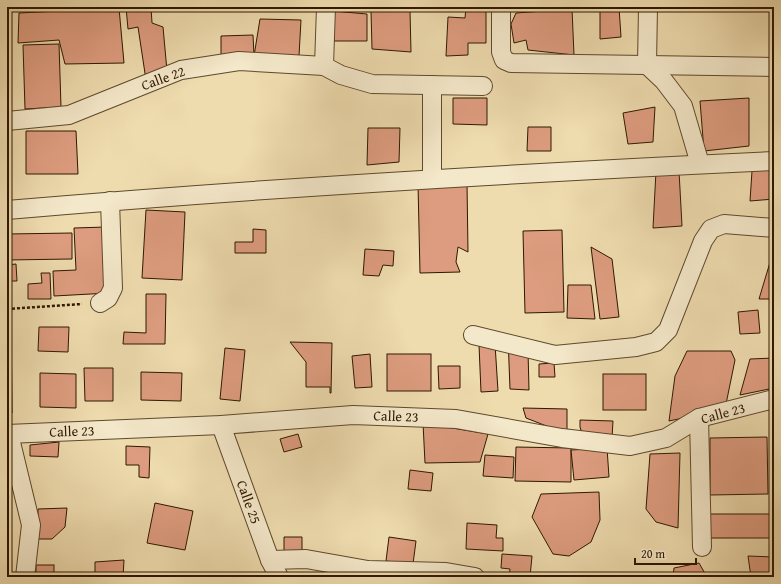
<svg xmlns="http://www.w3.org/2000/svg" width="781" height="584" font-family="'Gentium Book Plus',serif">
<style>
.building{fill:#dd9c7f;stroke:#2e1800}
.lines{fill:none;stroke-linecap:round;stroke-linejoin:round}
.street-casing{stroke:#5e492c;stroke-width:20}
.path{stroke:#2e1800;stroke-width:2.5;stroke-dasharray:3 2;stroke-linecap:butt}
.street{stroke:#f4e8ca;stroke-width:18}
.labels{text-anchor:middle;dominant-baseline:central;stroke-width:4;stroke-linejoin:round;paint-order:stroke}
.street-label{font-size:14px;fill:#2e1800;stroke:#f4e8ca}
</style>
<rect width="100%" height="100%" fill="#eedbae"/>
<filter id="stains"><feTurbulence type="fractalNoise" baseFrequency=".005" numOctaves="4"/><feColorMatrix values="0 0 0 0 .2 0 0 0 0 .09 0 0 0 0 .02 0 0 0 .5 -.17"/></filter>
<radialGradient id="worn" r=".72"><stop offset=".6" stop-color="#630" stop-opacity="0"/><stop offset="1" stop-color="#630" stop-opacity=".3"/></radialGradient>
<g class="building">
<polygon points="126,7 151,7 152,23 163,27 167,71 146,80 138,27 128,29"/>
<polygon points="466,7 486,7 486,43 468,43 468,55 446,56 448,17 465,18"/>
<polygon points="577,7 609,7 609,10 577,11"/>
<polygon points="609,7 619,7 621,37 600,39 600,10 609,10"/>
<polygon points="119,8 124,63 65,64 59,40 18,43 19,13"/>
<polygon points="572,9 574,55 528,50 526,40 514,43 511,24 516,13"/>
<polygon points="333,11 367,14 367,41 334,41"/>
<polygon points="371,11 410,11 411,52 372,49"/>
<polygon points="260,19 301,20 299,56 254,56"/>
<polygon points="253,35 254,56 221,57 221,36"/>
<polygon points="59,44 61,107 25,109 23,45"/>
<polygon points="453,98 487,98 487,125 453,124"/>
<polygon points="749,98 749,146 704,151 700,101"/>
<polygon points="655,107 653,142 628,144 623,113"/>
<polygon points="528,127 551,127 551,151 527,151"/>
<polygon points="368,128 400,128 399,162 367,165"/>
<polygon points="26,131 76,131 78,174 26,174"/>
<polygon points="753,156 774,156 774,199 750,201"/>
<polygon points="656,171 679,171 682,226 653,228"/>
<polygon points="467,183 468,252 458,247 456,262 460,272 420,273 418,184"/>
<polygon points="146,210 185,212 182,280 142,278"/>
<polygon points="106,227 109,293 54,296 53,271 76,270 74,228"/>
<polygon points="253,229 266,230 266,253 235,253 235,242 253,242"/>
<polygon points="562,230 564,312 525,313 523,231"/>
<polygon points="72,233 72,259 7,260 7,234"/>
<polygon points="591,247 612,259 619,317 600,319"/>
<polygon points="365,249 394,251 393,266 383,265 379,276 363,275"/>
<polygon points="774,249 774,299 759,299"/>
<polygon points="16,264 17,281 7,281 7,265"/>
<polygon points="41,273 50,273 51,299 28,299 28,284 42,283"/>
<polygon points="568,285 591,285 595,319 567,318"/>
<polygon points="146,294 166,294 165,344 123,344 124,332 146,333"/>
<polygon points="758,310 760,333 740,334 738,312"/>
<polygon points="7,314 11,314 12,413 7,413"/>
<polygon points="39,327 69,327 68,352 38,351"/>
<polygon points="508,337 528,351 529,390 510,389"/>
<polygon points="290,342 332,343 331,393 330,393 330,387 306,387 306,362"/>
<polygon points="495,344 498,391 481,392 479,345"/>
<polygon points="225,348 245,350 240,401 220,399"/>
<polygon points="687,351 731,351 735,360 725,409 669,421 675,376"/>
<polygon points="370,354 372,387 355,388 352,356"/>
<rect x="387" y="354" width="44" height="37"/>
<polygon points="774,358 774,388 740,395 750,359"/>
<polygon points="554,363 555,377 539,377 539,364"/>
<polygon points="438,366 460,366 460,388 439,389"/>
<polygon points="84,368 113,368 113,401 85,401"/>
<polygon points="141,372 182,373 181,401 141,400"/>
<polygon points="40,373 76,374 76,408 40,407"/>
<rect x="603" y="374" width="43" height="36"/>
<polygon points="523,408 567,409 567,434 526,418"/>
<polygon points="580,420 613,421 612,438 583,437 580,427"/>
<polygon points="423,423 488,434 480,462 425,463"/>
<polygon points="298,434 302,447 284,452 280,439"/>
<polygon points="767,437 768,494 710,495 710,438"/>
<polygon points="59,442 58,457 30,456 30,445"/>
<polygon points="126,446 150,447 149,478 139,477 139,465 126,465"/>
<polygon points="516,447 571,448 571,482 515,481"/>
<polygon points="607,448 609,477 574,480 571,450"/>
<polygon points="680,453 678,528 656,522 646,509 650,454"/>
<polygon points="485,455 514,457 513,478 483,476"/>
<polygon points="410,470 433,473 431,491 408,489"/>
<polygon points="599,492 600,520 591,542 569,556 553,554 532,517 541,494"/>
<polygon points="155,503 193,511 185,550 147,543"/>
<polygon points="67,508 65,527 52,539 37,539 38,509"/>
<rect x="707" y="514" width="67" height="24"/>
<polygon points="467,523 497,525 496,538 503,538 503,551 466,549"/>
<polygon points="284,537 302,537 302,554 284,555"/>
<polygon points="389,537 416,541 413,564 386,561"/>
<polygon points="502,554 532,556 530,577 509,577 510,569 501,568"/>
<polygon points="748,556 774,557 774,577 751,577"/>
<polygon points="124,560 123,577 95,577 95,562"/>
<polygon points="699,563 707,577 673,577 674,568"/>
<rect x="36" y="565" width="18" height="12"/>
</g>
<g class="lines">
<defs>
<g id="street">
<polyline points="326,7 324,66 341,75 372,84 483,86"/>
<polyline points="501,7 501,52 504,60 511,63 774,67"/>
<polyline points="648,7 647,65 664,81 683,106 700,164"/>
<polyline points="432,85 432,178"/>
<polyline points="7,121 69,115 181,70 239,61 324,66"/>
<path d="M 7,210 C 262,188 518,173 774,161"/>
<polyline points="100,303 108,298 113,288 110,201"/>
<polyline points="473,335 555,355 636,347 656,342 668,330 703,241 711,229 724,224 774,228"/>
<polyline points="699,418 702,547"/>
<polyline points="221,425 270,560 279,577"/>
<polyline points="7,434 221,425 353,415 456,419 562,438 630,446 666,438 699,418 774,399"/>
<polyline points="9,434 31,525 25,577"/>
<polyline points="270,560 306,559 368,570 446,572 475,577"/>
</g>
</defs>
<use href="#street" class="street-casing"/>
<polyline class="path" points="7,309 82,304"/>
<use href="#street" class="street"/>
</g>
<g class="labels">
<g class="street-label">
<text transform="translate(163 78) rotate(-20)">Calle 22</text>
<text transform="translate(723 413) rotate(-15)">Calle 23</text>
<text transform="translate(396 416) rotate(2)">Calle 23</text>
<text transform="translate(72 431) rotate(-2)">Calle 23</text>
<text transform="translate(249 502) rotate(70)">Calle 25</text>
</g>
</g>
<rect width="781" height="584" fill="none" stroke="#eedbae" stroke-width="24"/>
<rect x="8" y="8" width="765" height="568" fill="none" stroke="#2e1800" stroke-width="2"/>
<rect x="12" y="12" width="757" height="560" fill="none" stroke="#2e1800"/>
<path d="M635 558v6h61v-6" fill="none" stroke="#2e1800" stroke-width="2"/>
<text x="641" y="558" font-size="12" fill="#2e1800" stroke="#f4e8ca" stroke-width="3" paint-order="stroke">20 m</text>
<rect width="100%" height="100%" filter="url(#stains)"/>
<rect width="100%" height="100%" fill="url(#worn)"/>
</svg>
